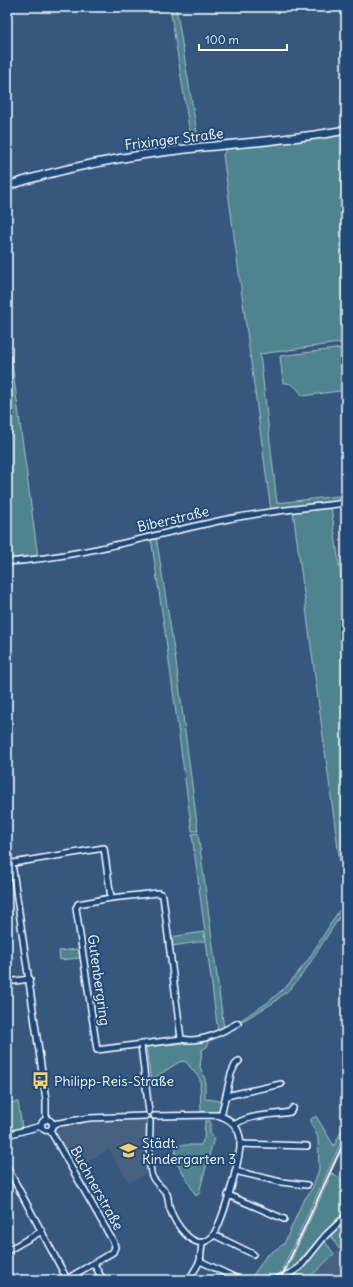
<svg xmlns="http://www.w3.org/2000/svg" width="353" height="1287" font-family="Delius,sans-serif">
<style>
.built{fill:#466281}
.green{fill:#50838e;stroke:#a8c1c6}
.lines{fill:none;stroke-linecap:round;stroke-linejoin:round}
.minor-casing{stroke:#fff;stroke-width:8}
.tertiary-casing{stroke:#fff;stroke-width:10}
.minor{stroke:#1f4a7a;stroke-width:5}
.tertiary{stroke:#1f4a7a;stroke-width:7}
.rail{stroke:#fff;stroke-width:2}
.labels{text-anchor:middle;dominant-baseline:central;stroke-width:4;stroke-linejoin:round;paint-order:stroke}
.street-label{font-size:14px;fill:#fff;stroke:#1f4a7a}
.poi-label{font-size:14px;fill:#fff;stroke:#1f4a7a;text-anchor:start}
</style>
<rect width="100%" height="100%" fill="#36587e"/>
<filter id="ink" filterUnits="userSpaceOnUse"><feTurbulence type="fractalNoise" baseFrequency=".025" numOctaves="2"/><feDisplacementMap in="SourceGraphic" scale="8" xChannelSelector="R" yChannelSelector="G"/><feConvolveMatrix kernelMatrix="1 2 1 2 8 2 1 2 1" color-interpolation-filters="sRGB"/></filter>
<g filter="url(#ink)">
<g class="built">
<polygon points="132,1119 143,1120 146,1121 147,1124 148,1172 129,1183 109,1149 76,1169 57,1136 56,1132 65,1125 75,1123"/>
<polygon points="346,1243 346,1280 307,1280 337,1251"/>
</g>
<g class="green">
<polygon points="170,7 176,7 199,145 192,146"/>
<polygon points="346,133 346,342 260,354 277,503 338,496 339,501 336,503 271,511 223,154 225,152 225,148"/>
<polygon points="7,326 38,558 7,561"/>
<path d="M 343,348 L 346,373 L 346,390 L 303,396 C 297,389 293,382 283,383 L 280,356 Z"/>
<polygon points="331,506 346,615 346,907 304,972 292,987 273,1003 241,1022 239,1021 267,1003 287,986 308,960 345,901 293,511"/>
<polygon points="156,536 176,662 198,831 192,831 165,632 151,538"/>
<polygon points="198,833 224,1029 218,1032 192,834"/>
<polygon points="204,932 205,941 172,946 170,937"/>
<polygon points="79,949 80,958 60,960 59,951"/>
<polygon points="208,1041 208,1046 202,1050 200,1067 205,1079 205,1099 222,1101 220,1114 201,1112 200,1079 185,1061 179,1062 151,1080 146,1047"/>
<polygon points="18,1102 22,1127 7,1131 7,1103"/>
<polygon points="316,1116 334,1146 346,1122 346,1132 280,1274 269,1279 267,1278 264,1280 250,1280 266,1256 284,1244 302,1203 312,1189 317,1175 319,1170 318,1137 311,1124 311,1119"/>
<polygon points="205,1121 210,1121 210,1133 214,1138 200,1189 201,1192 196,1196 175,1159 176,1145 201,1145 204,1138"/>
<polygon points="332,1173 344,1181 346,1179 346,1212 327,1229 293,1268 285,1273"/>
<polygon points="346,1220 346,1243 339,1249 331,1236 333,1232"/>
<path d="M 325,1241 L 334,1254 L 307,1280 L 287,1280 C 303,1273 313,1255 325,1241 Z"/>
</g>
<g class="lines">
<defs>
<g id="minor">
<path d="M 7,562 C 83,557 154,534 228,519 C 267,511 307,508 346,503"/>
<polyline points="12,863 46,1100 46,1120"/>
<polyline points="7,864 104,848 111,898 78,904 76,908 97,1050 181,1039 163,896 161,894 158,893 111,898"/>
<polyline points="7,982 30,979"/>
<path d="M 181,1039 C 202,1043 220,1033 238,1023"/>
<polyline points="141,1045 149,1112"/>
<polyline points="226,1096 281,1084"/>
<polyline points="221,1116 231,1074 235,1065 239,1061"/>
<circle cx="47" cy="1125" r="5.5"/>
<path d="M 150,1121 C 150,1137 148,1156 151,1173 C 153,1183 162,1186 167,1194 C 169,1199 168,1204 170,1209 C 174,1221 192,1251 208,1240 C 210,1239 213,1236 214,1234 C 223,1219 243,1153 240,1137 C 237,1124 229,1118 217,1115 L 154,1116"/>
<polyline points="53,1124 89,1118 145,1116"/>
<path d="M 235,1125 C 245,1115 275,1115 290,1112 L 293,1108"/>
<polyline points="50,1130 114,1243 115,1247 113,1252 65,1280"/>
<polyline points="7,1135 41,1126"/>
<polyline points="240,1144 307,1146"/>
<polyline points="7,1167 67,1279"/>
<polyline points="235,1171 281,1182 307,1185"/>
<polyline points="228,1195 284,1219"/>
<polyline points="214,1235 249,1252 253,1254"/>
<polyline points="7,1251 42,1231"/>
<polyline points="200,1261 240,1280"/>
<polyline points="94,1264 103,1280"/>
<polyline points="189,1280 200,1261 202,1243"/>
<polyline points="275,1280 291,1273 300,1267 325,1236 346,1216"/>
</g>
<path id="tertiary" d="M 7,186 C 65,167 125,156 186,149 C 239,143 293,140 346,130"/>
</defs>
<use href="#minor" class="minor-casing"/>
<use href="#tertiary" class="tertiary-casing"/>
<use href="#minor" class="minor"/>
<use href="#tertiary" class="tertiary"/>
<polyline class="rail" points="280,1280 346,1138"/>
</g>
</g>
<defs>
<symbol id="bus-bare" viewBox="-9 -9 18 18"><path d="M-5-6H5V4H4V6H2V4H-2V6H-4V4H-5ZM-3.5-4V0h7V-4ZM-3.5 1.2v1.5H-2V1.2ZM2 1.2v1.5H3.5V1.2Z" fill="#ffd166" stroke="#1f4a7a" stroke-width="2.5" paint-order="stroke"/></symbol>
<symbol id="school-bare" viewBox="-9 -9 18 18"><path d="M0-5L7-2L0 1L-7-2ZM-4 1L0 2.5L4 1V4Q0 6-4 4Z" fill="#ffd166" stroke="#1f4a7a" stroke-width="2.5" paint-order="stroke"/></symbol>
</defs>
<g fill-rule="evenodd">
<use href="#bus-bare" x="28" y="1068" width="25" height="25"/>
<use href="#school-bare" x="116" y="1138" width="25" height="25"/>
</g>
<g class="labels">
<g class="street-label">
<text transform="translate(174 139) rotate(-7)">Frixinger Straße</text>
<text transform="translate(173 519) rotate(-13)">Biberstraße</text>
<text transform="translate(99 980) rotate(82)">Gutenbergring</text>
<text transform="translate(97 1188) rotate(61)">Buchnerstraße</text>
</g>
<g class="poi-label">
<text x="54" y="1081">Philipp-Reis-Straße</text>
<text x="142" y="1143">Städt.<tspan x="142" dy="16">Kindergarten 3</tspan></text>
</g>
</g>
<rect width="353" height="1287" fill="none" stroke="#1f4a7a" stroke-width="24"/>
<rect x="12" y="12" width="329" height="1263" fill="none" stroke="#fff" stroke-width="1.5" filter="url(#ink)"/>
<path d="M199 44v6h88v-6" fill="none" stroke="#ffffff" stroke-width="2"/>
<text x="205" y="44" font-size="12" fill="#ffffff" stroke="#1f4a7a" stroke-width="3" paint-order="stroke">100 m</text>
</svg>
